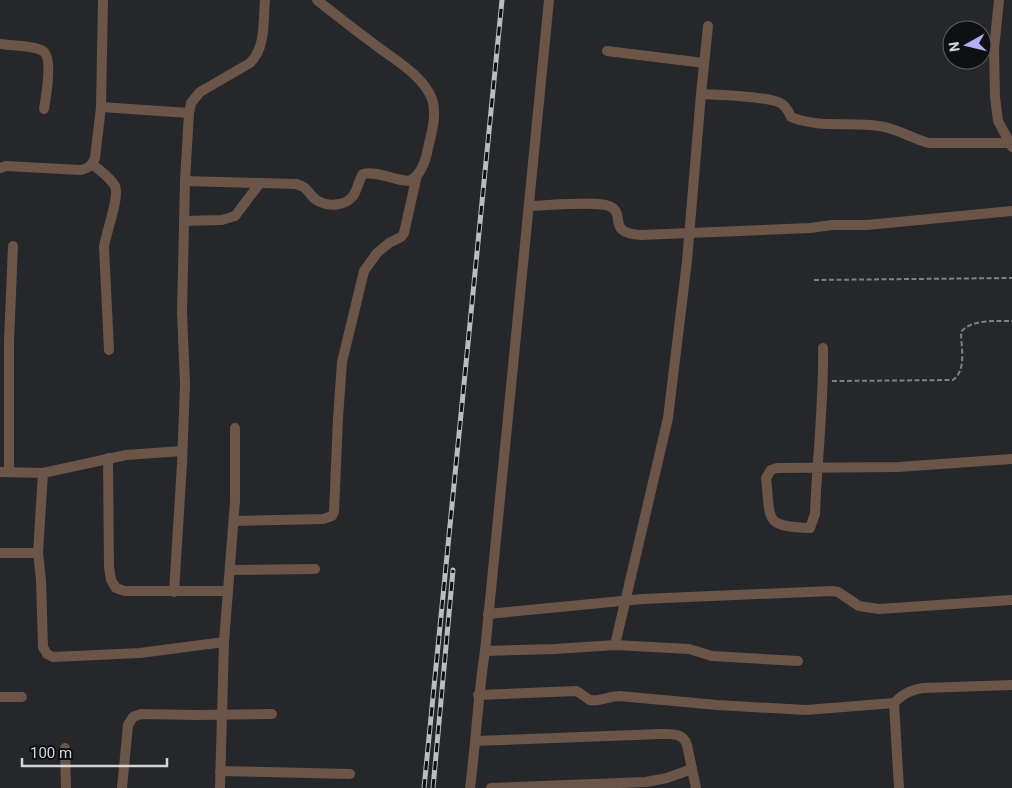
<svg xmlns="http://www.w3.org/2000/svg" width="1012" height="788" font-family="Roboto,sans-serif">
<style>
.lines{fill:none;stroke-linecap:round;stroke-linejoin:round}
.path{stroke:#7f8083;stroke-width:2;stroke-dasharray:5 2.5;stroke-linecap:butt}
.street{stroke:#6b5448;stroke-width:10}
.rail-casing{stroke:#bbbcbf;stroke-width:5}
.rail{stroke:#0f1011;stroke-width:3;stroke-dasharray:9;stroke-linecap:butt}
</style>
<rect width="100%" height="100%" fill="#25272a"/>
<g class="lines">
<g class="path">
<polyline points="814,280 1012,278"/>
<path d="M 832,381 L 953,380 C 967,370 961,347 961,332 C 971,319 997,321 1012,321"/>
</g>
<g class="street">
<polyline points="999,0 994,49 995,97 998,121 1012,147"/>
<path d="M 0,44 C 11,46 33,45 43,51 C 53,58 46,97 44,109"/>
<polyline points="607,51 704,63"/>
<path d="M 701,94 C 717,95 771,96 782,104 C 787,108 789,112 791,117 C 817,128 851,122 879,126 C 897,128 912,139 929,143 L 1011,143"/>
<polyline points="101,107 189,113"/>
<path d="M 92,164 C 99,170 110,177 115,186 C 120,197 106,232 104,247 L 109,350"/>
<path d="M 0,168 L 6,166 L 81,170 C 89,168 92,165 95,158 L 101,107 L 103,0"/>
<path d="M 185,181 L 296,184 C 310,187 309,198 320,202 C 331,207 346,205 353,196 C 358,189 358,181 363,174 C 379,170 401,184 411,180 C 422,174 426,159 428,148 C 432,132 437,114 432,99 C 423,75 393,59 374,44 C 355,30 336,15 317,0"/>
<path d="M 529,206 C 545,206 599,200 611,207 C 626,215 606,233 641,235 L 810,228 L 832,225 L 867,225 L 1012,211"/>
<polyline points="184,221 222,220 235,216 260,183"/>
<path d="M 823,348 C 824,403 817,459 815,514 L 810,528 C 763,526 771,521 766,478 L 771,470 L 777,468 L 898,467 L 1012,459"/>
<polyline points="108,458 109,567 111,580 116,588 125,591 228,591"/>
<polyline points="0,472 43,473 126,455 182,451"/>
<polyline points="9,472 9,341 13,246"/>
<polyline points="43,473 38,553 41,580 43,647 47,654 53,657 140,653 224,642"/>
<polyline points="234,521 323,519 332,516 334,512 338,418 342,362 364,271 377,253 389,243 401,237 404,233 417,175"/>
<polyline points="0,553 38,553"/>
<polyline points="230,570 315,569"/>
<path d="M 174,592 L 182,464 L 185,384 L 182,312 L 185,181 L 189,113 L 191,103 L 200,92 L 250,63 C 266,48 263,21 265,0"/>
<polyline points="488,614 642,599 832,591 838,592 859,606 879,609 1012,600"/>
<polyline points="615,645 668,418 687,261 701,94 708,26"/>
<polyline points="485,651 555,649 615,645 689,649 712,656 798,661"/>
<path d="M 478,695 L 576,691 C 582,693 585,698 590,700 C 599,702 610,696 619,696 L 717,705 L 806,710 L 894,703 C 903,694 910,690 923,688 L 1012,685"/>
<polyline points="0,697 22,697"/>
<polyline points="894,703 899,788"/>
<path d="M 476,741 L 661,734 C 673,734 683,733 687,745 L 696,788"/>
<polyline points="65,748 66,788"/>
<polyline points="220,771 350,774"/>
<polyline points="122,788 128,725 133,717 141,714 196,715 272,714"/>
<polyline points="220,788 224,642 235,501 235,428"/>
<path d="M 470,788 C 476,742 478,696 485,651 L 549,0"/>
<polyline points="491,788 646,782 667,778 692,769"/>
</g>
<defs>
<g id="rail">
<polyline points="424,788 502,0"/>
<polyline points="433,788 453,570"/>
</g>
</defs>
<use href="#rail" class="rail-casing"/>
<use href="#rail" class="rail"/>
</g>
<g transform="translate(967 45) rotate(262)"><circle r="24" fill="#0f1011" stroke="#5e5f60"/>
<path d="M0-4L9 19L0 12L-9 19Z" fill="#b6acf8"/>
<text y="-8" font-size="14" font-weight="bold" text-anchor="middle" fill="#d4d5d7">N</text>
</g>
<path d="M22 758v8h145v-8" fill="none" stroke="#d4d5d7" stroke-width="2.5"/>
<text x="30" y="758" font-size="15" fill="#d4d5d7" stroke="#0f1011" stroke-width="4" paint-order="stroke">100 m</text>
</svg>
